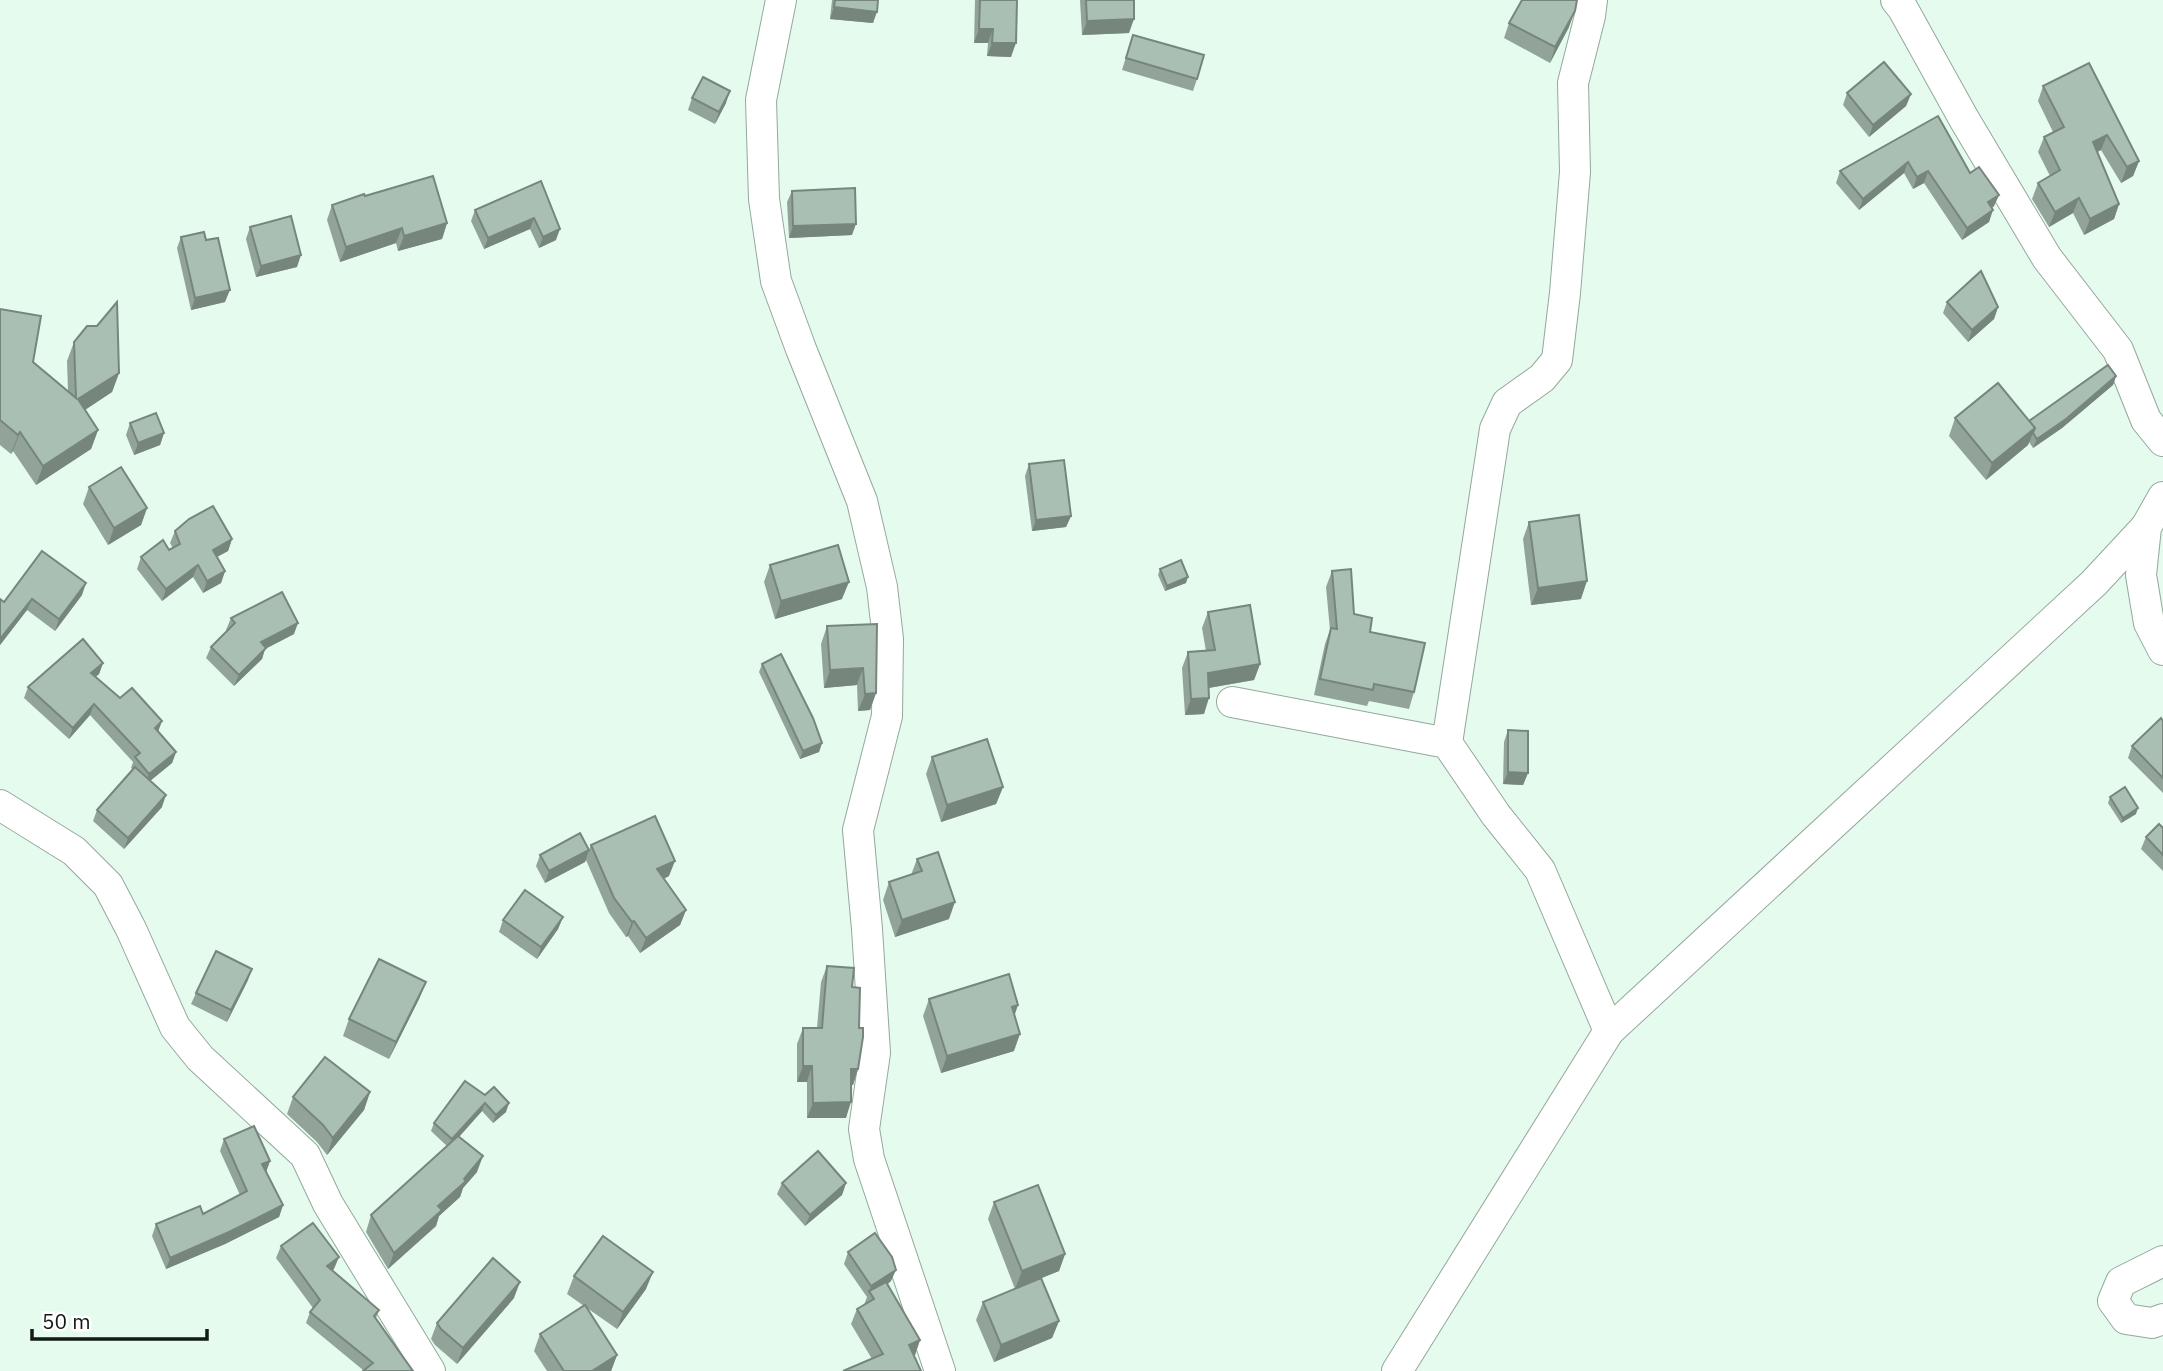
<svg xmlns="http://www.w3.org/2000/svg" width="2163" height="1371" font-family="'IBM Plex Sans',sans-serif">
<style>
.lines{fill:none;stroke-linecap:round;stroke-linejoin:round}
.minor-casing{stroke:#94a89d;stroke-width:32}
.minor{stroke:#fff;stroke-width:30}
.wall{fill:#92a49a}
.shaded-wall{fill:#77867d}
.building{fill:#aabfb3;stroke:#77867d;stroke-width:2}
</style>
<rect width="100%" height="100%" fill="#e5fbee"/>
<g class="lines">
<defs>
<g id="minor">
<polyline points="781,0 761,100 764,199 776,281 801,349 862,501 882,587 888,639 887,716 858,830 867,929 875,1053 864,1129 869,1159 940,1371"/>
<polyline points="1896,0 1903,9 1964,119 2047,258 2118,350 2146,420 2163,441"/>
<polyline points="2163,497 2146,527 2141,575 2149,623 2163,650"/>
<polyline points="1232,702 1447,743 1496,815 1540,870 1609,1031"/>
<polyline points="1447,743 1495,429 1507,403 1542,378 1557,360 1565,293 1575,172 1573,83 1590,16 1592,0"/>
<polyline points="0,805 74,851 108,885 131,929 175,1027 200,1058 305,1155 328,1204 430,1371"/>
<polyline points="2163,1261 2121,1282 2113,1301 2126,1319 2152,1323 2163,1319"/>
<polyline points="1397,1371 1609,1031 2094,583 2146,527"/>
</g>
</defs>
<use href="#minor" class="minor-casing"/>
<use href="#minor" class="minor"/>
</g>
<g class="wall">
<polygon points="832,0 878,0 873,23 830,19"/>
<polygon points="975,0 1017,0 1011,57 987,56 988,43 974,43"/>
<polygon points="1080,0 1134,0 1129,33 1082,35"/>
<polygon points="1509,23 1569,27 1550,63 1504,38"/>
<polygon points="1133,35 1197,79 1193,91 1122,70"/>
<polygon points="2043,86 2139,161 2133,176 2121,183 2101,150 2097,152 2119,204 2114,219 2084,235 2073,213 2049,227 2032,199 2038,183 2050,176 2038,152 2044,137 2053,132 2038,101"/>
<polygon points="1847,93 1911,94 1906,106 1869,137 1843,105"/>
<polygon points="692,98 726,103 715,124 688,110"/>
<polygon points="1938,116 1970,173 1999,195 1994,206 1992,208 1989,222 1962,240 1924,183 1913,189 1904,173 1859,210 1836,183 1840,171"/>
<polygon points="541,181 556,240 539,248 530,229 484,249 471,221 475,210"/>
<polygon points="792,191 852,235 789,238 787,202"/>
<polygon points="365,196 447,223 442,239 398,251 396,243 340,262 327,220 332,205"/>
<polygon points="250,227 297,267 256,277 246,239"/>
<polygon points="181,237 206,240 225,302 191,310 177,248"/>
<polygon points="1947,302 1998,307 1994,319 1968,342 1943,313"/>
<polygon points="0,309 33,362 68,391 67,361 74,342 119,373 112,392 85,410 98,430 91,449 36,485 13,451 11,454 0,445"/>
<polygon points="2116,376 2113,385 2062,428 2033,448 2029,442 2028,445 1986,480 1949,436 1955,418 2029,421"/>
<polygon points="130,423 164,433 160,445 134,455 126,435"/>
<polygon points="1029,464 1071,516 1066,527 1032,531 1025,476"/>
<polygon points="89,487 147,508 141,525 108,545 83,504"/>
<polygon points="1529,522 1581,599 1531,605 1523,539"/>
<polygon points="175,531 232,539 228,551 217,557 225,571 221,583 203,593 193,577 162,601 137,569 141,557 173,548 170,543"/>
<polygon points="42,551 82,595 55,631 27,610 0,645 0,599 4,602"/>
<polygon points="770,565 842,599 775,619 764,582"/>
<polygon points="1160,569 1186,583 1165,591 1158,575"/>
<polygon points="1332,571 1354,614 1370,632 1414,692 1409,709 1369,701 1367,706 1314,695 1325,644 1330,630 1326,587"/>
<polygon points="1208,612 1260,664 1254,680 1209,688 1204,714 1185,715 1182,668 1188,652 1206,651 1202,628"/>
<polygon points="231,618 294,634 265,649 262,659 234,686 206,658 211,647 227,631 226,630"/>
<polygon points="877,624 876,693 870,710 858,711 857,685 824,688 821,644 827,626"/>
<polygon points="103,663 99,674 95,677 159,732 176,752 172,763 150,781 162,807 124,849 93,821 97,810 133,770 131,768 133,762 90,715 69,739 24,698 28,687"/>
<polygon points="762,664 822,743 819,752 800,759 759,672"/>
<polygon points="2163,721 2163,793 2128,758 2132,746"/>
<polygon points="1508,730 1528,773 1523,785 1503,784 1504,742"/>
<polygon points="932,757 1003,787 996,804 941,822 926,774"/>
<polygon points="2110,797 2136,814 2121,823 2108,803"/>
<polygon points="2163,828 2163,871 2141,849 2146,837"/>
<polygon points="591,845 669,876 664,879 686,910 680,925 640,953 628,936 626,937 609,913 586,860 585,862 545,883 536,866 540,855 589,850"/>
<polygon points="917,859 949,919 895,937 883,900 889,882 911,875"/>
<polygon points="563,917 558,929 537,959 499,932 503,920"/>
<polygon points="827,966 852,987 858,1069 853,1085 851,1085 846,1118 807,1118 807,1082 797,1082 797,1044 803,1028 817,1028 821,982"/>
<polygon points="248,980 227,1022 191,1004 196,993"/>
<polygon points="426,982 419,999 389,1059 343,1036 349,1019"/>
<polygon points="929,999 1015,1016 1014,1051 941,1073 923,1016"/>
<polygon points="465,1081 506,1112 493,1123 482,1111 459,1137 477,1172 463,1188 460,1197 439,1216 436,1226 388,1269 366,1232 371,1215 447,1146 431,1131 434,1123"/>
<polygon points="370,1092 364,1110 327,1155 317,1142 287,1114 293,1097"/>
<polygon points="224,1139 270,1161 266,1172 283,1205 279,1217 225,1244 166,1269 152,1236 156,1224 203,1214 240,1195 220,1151"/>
<polygon points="782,1183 846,1183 842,1195 805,1226 777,1194"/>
<polygon points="994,1202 1065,1254 1059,1271 1041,1278 1059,1321 1052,1338 994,1362 976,1320 983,1302 1015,1289 988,1219"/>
<polygon points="281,1246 334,1269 332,1270 379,1310 376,1318 413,1371 363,1370 306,1323 310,1312 313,1308 276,1258"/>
<polygon points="848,1252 891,1281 888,1284 920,1340 915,1355 872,1359 851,1324 857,1309 864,1305 867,1297 844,1264"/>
<polygon points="574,1276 646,1289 617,1329 587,1308 617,1355 611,1371 547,1371 534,1351 540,1334 584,1306 567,1294"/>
<polygon points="514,1298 457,1364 435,1345 431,1339 437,1323"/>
</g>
<g class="shaded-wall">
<polygon points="834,7 877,12 873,23 830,19"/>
<polygon points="1575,11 1569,27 1550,63 1555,47"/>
<polygon points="1134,19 1129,33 1082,35 1087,21"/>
<polygon points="979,29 993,29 988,43 974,43"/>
<polygon points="992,43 1016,43 1011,57 987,56"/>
<polygon points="730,91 726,103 715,124 719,112"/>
<polygon points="1911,94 1906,106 1869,137 1873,125"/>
<polygon points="2107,135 2101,150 2088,157 2093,142"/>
<polygon points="2139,161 2133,176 2121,183 2127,167"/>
<polygon points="1908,162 1904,173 1859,210 1863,199"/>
<polygon points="1928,171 1924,183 1913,189 1917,177"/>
<polygon points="1999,195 1994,206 1983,214 1988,202"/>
<polygon points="2079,198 2073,213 2049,227 2055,212"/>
<polygon points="2119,204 2114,219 2084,235 2090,219"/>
<polygon points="1993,210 1989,222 1962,240 1967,228"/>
<polygon points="534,218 530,229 484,249 488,238"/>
<polygon points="447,223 442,239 398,251 404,236"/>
<polygon points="856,224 852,235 789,238 793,226"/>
<polygon points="402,228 396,243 340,262 346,247"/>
<polygon points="560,229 556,240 539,248 543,237"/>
<polygon points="301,255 297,267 256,277 261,266"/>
<polygon points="230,290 225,302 191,310 195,298"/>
<polygon points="1998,307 1994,319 1968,342 1972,330"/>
<polygon points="119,373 112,392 71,419 78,399"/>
<polygon points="2116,376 2113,385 2062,428 2033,448 2037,439"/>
<polygon points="2035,428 2028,445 1986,480 1992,463"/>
<polygon points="98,430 91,449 36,485 43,466"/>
<polygon points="20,432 13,451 11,454 18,435"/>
<polygon points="164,433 160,445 134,455 138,443"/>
<polygon points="147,508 141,525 108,545 114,528"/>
<polygon points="1071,516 1066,527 1032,531 1036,520"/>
<polygon points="232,539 228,551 209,561 213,550"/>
<polygon points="198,565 193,577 162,601 166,589"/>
<polygon points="225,571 221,583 203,593 207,581"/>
<polygon points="1188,577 1186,583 1165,591 1167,586"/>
<polygon points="1587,581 1581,599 1531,605 1538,588"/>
<polygon points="849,582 842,599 775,619 781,601"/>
<polygon points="86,583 82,595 55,631 59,619"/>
<polygon points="32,599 27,610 0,645 0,639"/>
<polygon points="298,623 294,634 265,649 262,659 234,686 239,675 261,642"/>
<polygon points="103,663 99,674 87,684 91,673"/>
<polygon points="1260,664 1254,680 1202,689 1208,673"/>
<polygon points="863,668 857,685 824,688 830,670"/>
<polygon points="876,693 870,710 858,711 865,694"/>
<polygon points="1209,698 1204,714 1185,715 1191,699"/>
<polygon points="94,704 90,715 69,739 73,728"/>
<polygon points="162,721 158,732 155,728"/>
<polygon points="822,743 819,752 800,759 803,751"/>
<polygon points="176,752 172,763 145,785 149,774"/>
<polygon points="1508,772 1528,773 1523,785 1503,784"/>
<polygon points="1003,787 996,804 941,822 947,805"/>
<polygon points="166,795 162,807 124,849 128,838"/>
<polygon points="2138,808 2136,814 2121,823 2123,818"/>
<polygon points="589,850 585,862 545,883 549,871"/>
<polygon points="675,861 669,876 651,884 657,869"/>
<polygon points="955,902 949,919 895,937 902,920"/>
<polygon points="686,910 680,925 640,953 646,938"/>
<polygon points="563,917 558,929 537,959 541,947"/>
<polygon points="634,921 628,936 626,937 632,922"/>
<polygon points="252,969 248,980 227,1022 231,1010"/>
<polygon points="426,982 419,999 389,1059 396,1042"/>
<polygon points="1018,1005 1012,1023 1012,1007"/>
<polygon points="1020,1034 1014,1051 941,1073 947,1056"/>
<polygon points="803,1066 812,1066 807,1082 797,1082"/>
<polygon points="851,1069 858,1069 853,1085 846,1085"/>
<polygon points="370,1092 364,1110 327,1155 333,1138"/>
<polygon points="851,1102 846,1118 807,1118 813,1103"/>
<polygon points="485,1103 482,1111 449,1148 452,1139"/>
<polygon points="509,1103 506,1112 493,1123 496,1115"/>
<polygon points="483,1156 477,1172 463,1188 460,1197 439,1216 436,1226 388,1269 394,1253 464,1179"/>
<polygon points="270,1161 266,1172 262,1164"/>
<polygon points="846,1183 842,1195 805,1226 810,1215"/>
<polygon points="283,1205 279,1217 225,1244 166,1269 170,1258"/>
<polygon points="1065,1254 1059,1271 1015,1289 1022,1271"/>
<polygon points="339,1257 334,1269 323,1278 327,1266"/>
<polygon points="896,1270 891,1281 871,1295 869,1291 867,1298 871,1286"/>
<polygon points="653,1272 646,1289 617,1329 623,1312"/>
<polygon points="520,1282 514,1298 457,1364 463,1348"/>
<polygon points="1059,1321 1052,1338 994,1362 1001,1345"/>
<polygon points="920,1340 915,1355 904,1360 909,1345"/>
<polygon points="617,1355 611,1371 592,1371"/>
</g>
<g class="building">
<polygon points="835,0 878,0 877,12 834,7"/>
<polygon points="980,0 1017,0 1016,43 992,43 993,29 979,29"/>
<polygon points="1086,0 1134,0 1134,19 1087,21"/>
<polygon points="1522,0 1577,0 1575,11 1555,47 1509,23"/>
<polygon points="1133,35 1204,55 1197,79 1126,58"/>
<polygon points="1884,62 1911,94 1873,125 1847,93"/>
<polygon points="2089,63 2139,161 2127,167 2107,135 2093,142 2119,204 2090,219 2079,198 2055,212 2038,183 2060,170 2044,137 2064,127 2043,86"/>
<polygon points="703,77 730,91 719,112 692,98"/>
<polygon points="1938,116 1970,173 1979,167 1999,195 1988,202 1993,210 1967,228 1928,171 1917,177 1908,162 1863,199 1840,171"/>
<polygon points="433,176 447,223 404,236 402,228 346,247 332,205 364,194 365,196"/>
<polygon points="541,181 560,229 543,237 534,218 488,238 475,210"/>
<polygon points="855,188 856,224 793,226 792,191"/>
<polygon points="291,216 301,255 261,266 250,227"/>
<polygon points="204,232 206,240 218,238 230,290 195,298 181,237"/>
<polygon points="1981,271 1998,307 1972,330 1947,302"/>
<polygon points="117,302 119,373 78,399 98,430 43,466 20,432 18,435 0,420 0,309 41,316 33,362 76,398 74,342 87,326 97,326"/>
<polygon points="2108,365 2116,376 2066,419 2037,439 2033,433 2035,428 2029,421"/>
<polygon points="1998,383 2035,428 1992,463 1955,418"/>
<polygon points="156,413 164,433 138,443 130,423"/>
<polygon points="1064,460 1071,516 1036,520 1029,464"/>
<polygon points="121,467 147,508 114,528 89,487"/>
<polygon points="213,506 232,539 213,550 225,571 207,581 198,565 166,589 141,557 163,540 169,550 180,544 175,531 189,519"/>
<polygon points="1579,515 1587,581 1538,588 1529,522"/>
<polygon points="838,545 849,582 781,601 770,565"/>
<polygon points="42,551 86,583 59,619 32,599 0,639 0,599 4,602"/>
<polygon points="1181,560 1188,577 1167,586 1160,569"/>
<polygon points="1351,569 1354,614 1372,618 1370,632 1425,643 1414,692 1374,684 1373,690 1320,679 1331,628 1337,629 1332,571"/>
<polygon points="282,592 298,623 261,642 266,648 239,675 211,647 235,623 231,618"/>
<polygon points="1250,605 1260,664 1208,673 1209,698 1191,699 1188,652 1215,650 1208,612"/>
<polygon points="877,624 876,693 865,694 863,668 830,670 827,626"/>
<polygon points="83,639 103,663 91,673 120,698 132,688 162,721 155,728 176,752 149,774 135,757 140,753 94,704 73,728 28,687"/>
<polygon points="781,654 813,718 822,743 803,751 762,664"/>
<polygon points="2161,718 2163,721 2163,778 2132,746"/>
<polygon points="1508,730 1528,731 1528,773 1508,772"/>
<polygon points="987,739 1003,787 947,805 932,757"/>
<polygon points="135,767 166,795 128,838 97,810"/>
<polygon points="2125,787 2138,808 2123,818 2110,797"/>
<polygon points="655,816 675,861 657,869 686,910 646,938 634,921 632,922 614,898 591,845"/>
<polygon points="2159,824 2163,828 2163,855 2146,837"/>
<polygon points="580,833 589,850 549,871 540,855"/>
<polygon points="938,852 955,902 902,920 889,882 922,871 917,859"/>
<polygon points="525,890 563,917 541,947 503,920"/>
<polygon points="216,951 252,969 231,1010 196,993"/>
<polygon points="379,959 426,982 396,1042 349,1019"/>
<polygon points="827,966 854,968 852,987 860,988 859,1028 863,1028 863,1037 858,1069 851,1069 851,1102 813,1103 812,1066 803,1066 803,1028 822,1028"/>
<polygon points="1009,974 1018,1005 1012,1007 1020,1034 947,1056 929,999"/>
<polygon points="325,1057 370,1092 333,1138 323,1125 293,1097"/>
<polygon points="465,1081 485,1095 494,1087 509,1103 496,1115 485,1103 452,1139 434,1123"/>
<polygon points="254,1126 270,1161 262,1164 283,1205 229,1232 170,1258 156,1224 200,1206 203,1214 247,1191 224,1139"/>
<polygon points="458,1136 483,1156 464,1179 466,1181 438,1206 442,1210 394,1253 371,1215"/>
<polygon points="818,1151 846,1183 810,1215 782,1183"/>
<polygon points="1038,1185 1065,1254 1022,1271 994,1202"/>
<polygon points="313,1223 339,1257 327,1266 379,1310 374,1316 413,1371 363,1371 373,1363 310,1312 320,1300 281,1246"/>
<polygon points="875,1233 892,1257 896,1270 871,1286 848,1252"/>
<polygon points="603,1236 653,1272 623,1312 574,1276"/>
<polygon points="493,1258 520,1282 463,1348 441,1329 437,1323"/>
<polygon points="1041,1278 1059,1321 1001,1345 983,1302"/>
<polygon points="886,1282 920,1340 909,1345 921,1371 843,1371 883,1354 857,1309 874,1299 869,1291"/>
<polygon points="585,1305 617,1355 592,1371 564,1371 540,1334"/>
</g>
<path d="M32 1329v10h175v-10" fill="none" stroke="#121a15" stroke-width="3.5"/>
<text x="42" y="1329" font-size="21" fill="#121a15" stroke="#ffffff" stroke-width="5" paint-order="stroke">50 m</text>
</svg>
